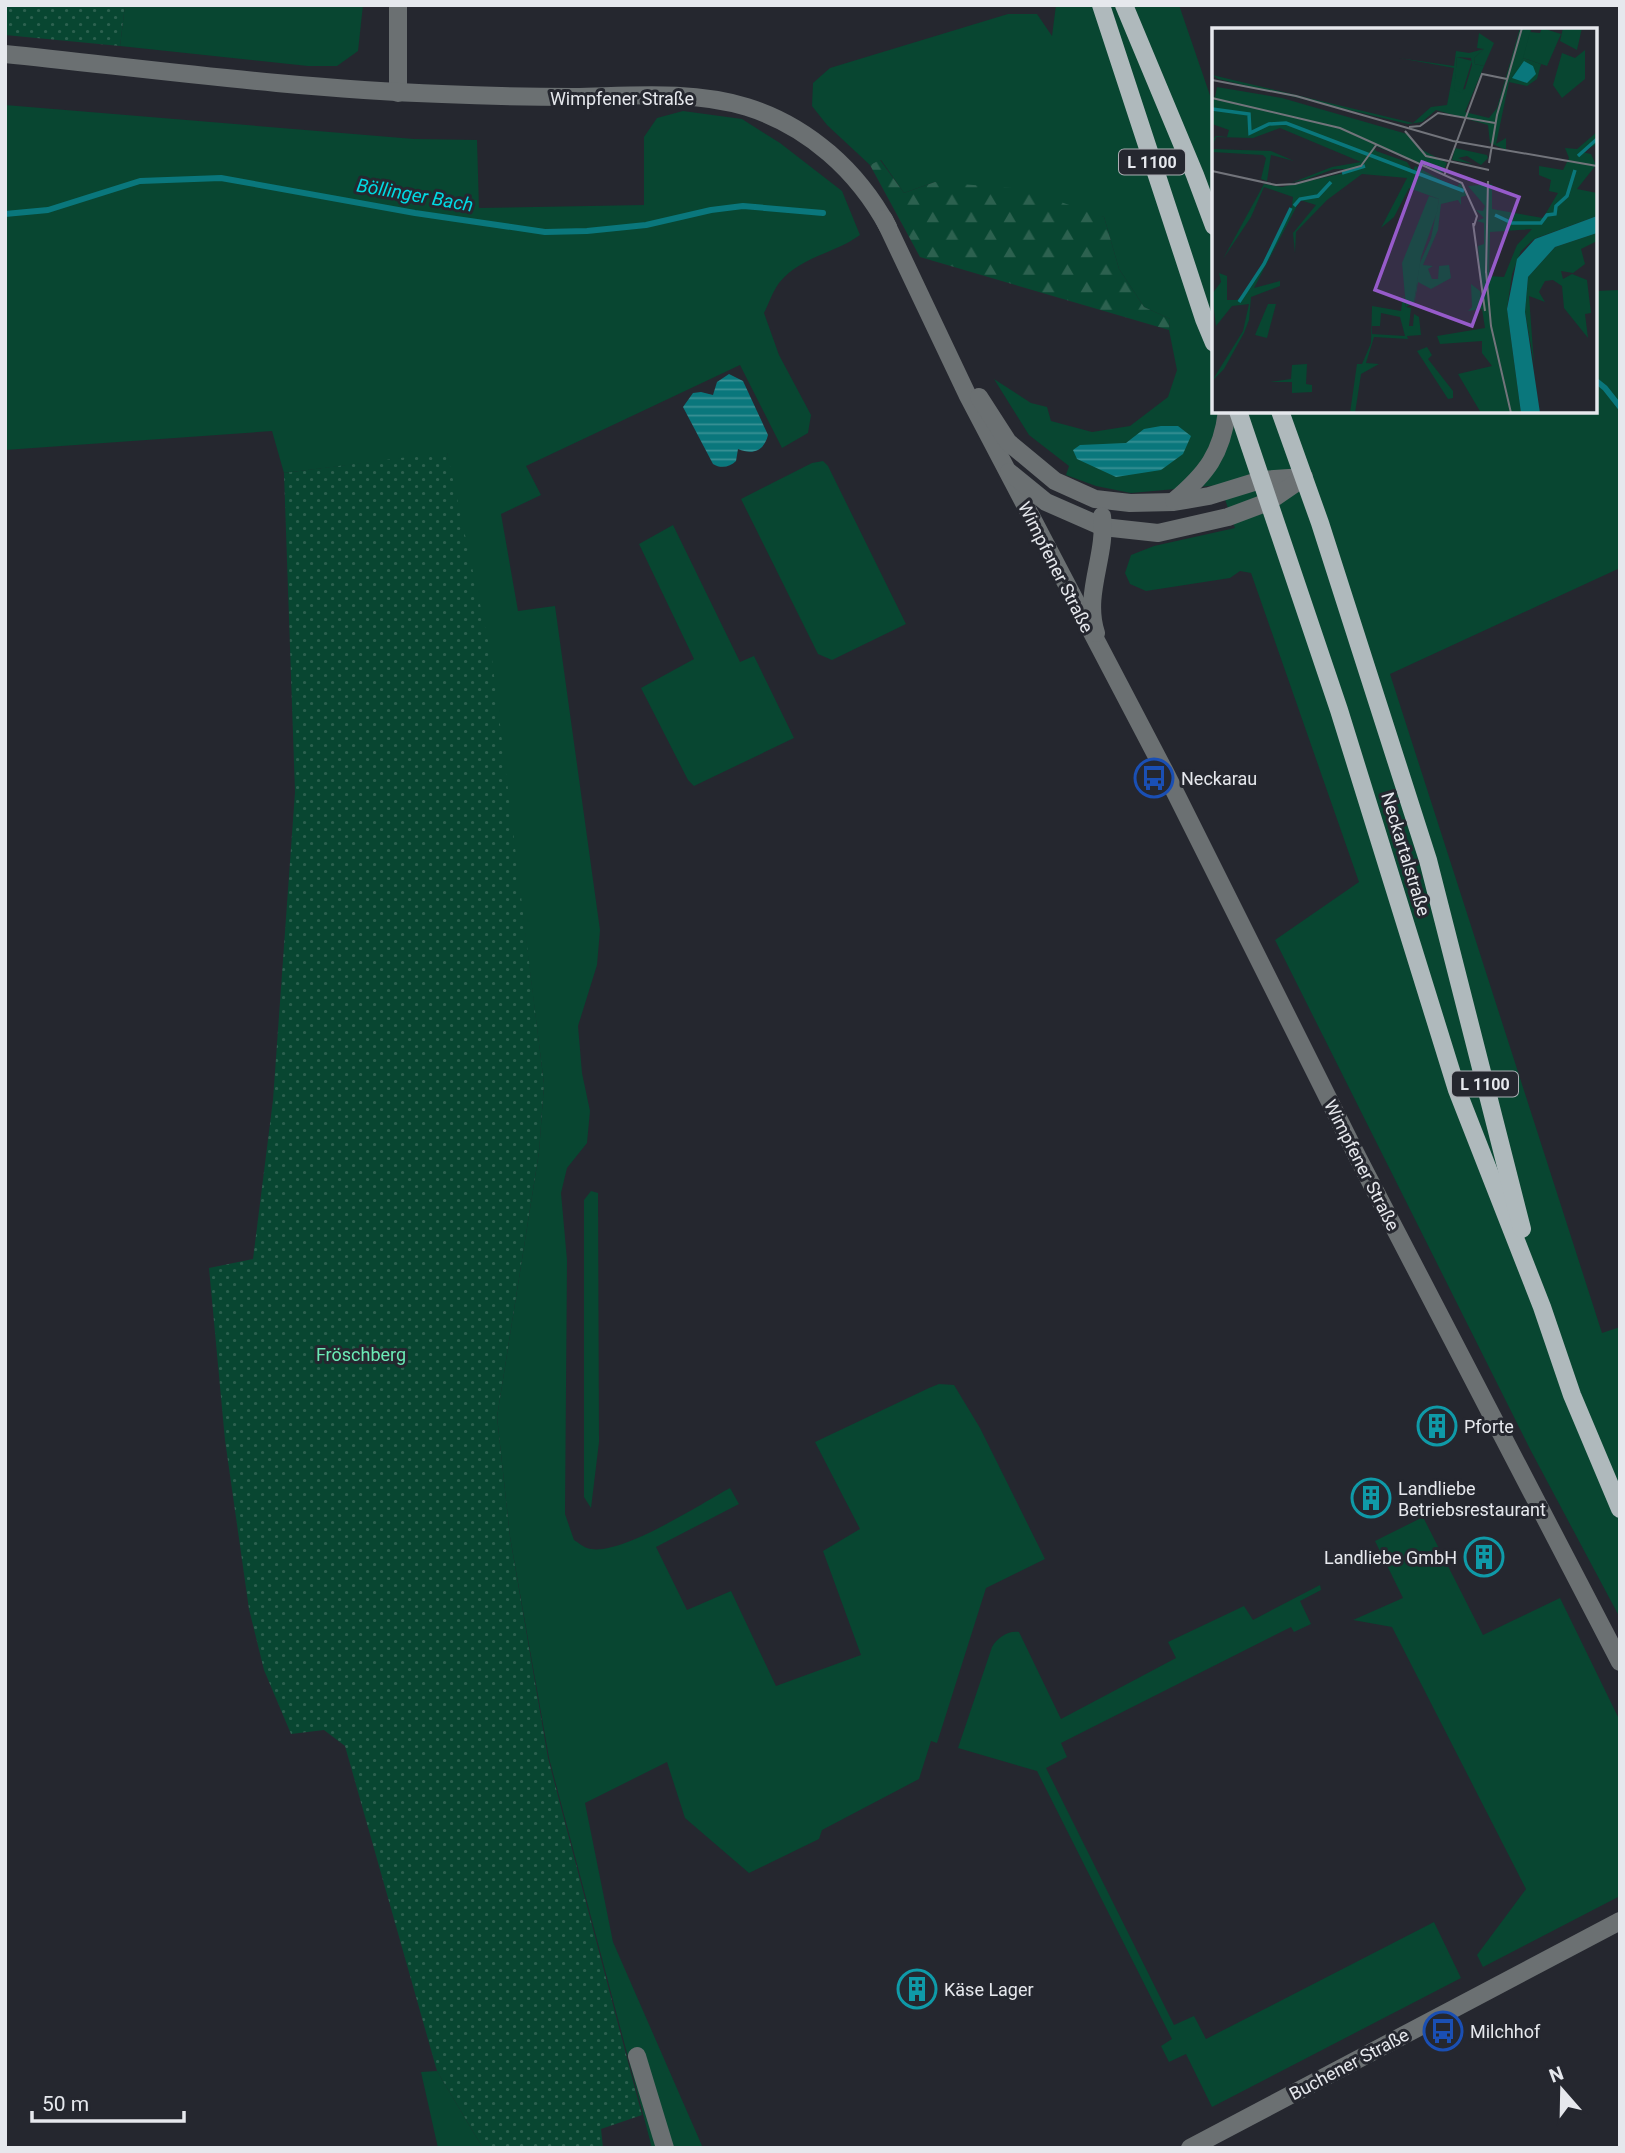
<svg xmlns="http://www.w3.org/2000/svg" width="1625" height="2153" font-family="Roboto,sans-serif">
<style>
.grass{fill:#084631}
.forest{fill:url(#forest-firs)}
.garden{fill:url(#garden-dots)}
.water{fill:url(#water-rules)}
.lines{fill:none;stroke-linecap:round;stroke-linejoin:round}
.stream{stroke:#0a777c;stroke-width:6}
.minor{stroke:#6b7072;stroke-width:18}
.major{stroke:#afb9bc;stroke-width:18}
.labels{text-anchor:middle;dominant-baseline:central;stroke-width:6;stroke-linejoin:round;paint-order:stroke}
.shield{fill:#25272f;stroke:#acaeb4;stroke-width:2}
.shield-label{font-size:16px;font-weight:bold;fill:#e6e8ed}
.street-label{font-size:18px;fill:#e6e8ed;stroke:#25272f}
.poi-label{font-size:18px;fill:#e6e8ed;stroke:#25272f;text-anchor:start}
.park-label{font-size:18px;fill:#6bebb6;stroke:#25272f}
.water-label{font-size:19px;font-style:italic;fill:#00dae3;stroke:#25272f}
.inset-river{fill:none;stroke:#0a777c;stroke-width:3.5}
.inset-road{fill:none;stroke:#72747b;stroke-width:2}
.view{fill:#965bca;fill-opacity:0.15;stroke:#965bca;stroke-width:3.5}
.inset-edge{fill:none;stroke:#e6e8ed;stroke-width:3.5}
</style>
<defs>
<pattern id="forest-firs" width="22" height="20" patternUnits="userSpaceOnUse" patternTransform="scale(1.75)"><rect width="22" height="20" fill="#084631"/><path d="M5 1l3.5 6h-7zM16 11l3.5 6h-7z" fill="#2c614f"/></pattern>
<pattern id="garden-dots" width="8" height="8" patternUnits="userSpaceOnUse" patternTransform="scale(1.75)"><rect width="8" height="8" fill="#084631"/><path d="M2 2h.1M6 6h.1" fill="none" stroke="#2c614f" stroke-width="1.8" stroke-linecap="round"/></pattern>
<pattern id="water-rules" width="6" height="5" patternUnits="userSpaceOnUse" patternTransform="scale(1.75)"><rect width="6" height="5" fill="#0a777c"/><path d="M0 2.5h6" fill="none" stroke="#3a9195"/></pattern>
</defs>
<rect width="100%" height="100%" fill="#25272f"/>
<g class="grass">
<polygon points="125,5 363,5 358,51 337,66 308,66 120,46"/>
<polygon points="1056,5 1179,5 1214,107 1214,411 1595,411 1595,291 1620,290 1620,568 1390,674 1602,1333 1620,1327 1620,1618 1531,1451 1275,940 1359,882 1251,573 1240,571 1230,578 1146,591 1130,584 1125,573 1131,555 1154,546 1235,528 1220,485 1131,493 1096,486 1066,475 1069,466 1029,435 994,379 1031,403 1047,407 1051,421 1092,432 1130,426 1168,397 1177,370 1169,330 1170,319 1144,307 1119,269 1104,217 935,182 904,193 881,160 870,165 827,125 812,106 813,83 830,68 1008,14 1037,14 1052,36"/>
<path d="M 5,105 L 414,139 L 477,140 L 479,208 L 644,205 L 644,137 L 657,118 L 683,111 L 742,119 L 780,143 L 842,191 L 860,235 C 834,254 801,256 779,283 C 773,291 769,303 764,313 L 779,355 L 811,415 L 808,433 L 782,448 L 740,365 L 526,466 L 541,495 L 501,514 L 518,611 L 555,606 L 600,930 L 597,965 L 578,1026 L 582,1073 L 590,1111 L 587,1143 L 567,1168 L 561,1193 L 567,1260 L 565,1514 L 574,1540 C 578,1542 583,1547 587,1548 C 617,1559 702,1503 730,1488 L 739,1504 L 656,1547 L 687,1610 L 731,1591 L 776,1686 L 861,1655 L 823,1551 L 860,1529 L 815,1442 L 929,1388 L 939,1384 L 954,1385 L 980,1428 L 1045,1559 L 986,1588 L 937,1743 L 931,1741 L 919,1779 L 822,1830 L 819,1839 L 749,1873 L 685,1818 L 667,1762 L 585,1803 L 613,1942 L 703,2148 L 652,2148 L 549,1758 L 510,1537 L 497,1417 L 539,1152 L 544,1084 L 506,781 L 447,453 L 284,473 L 272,431 L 5,450 Z"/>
<polygon points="823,461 828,466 906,624 832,660 818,654 741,499 812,463"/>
<polygon points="673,525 740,662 754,656 794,738 694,786 688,780 641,688 694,659 639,544"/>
<polygon points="591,1191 598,1193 599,1442 591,1508 584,1497 584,1200"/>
<polygon points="1423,1517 1483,1635 1560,1598 1620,1721 1620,1896 1483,1967 1477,1955 1526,1889 1392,1627 1353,1620 1403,1598 1375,1541"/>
<path d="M 1320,1585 L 1321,1590 L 1300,1601 L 1311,1624 L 1294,1632 L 1291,1627 L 1061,1743 L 1067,1757 L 1046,1768 L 1174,2025 L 1194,2016 L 1206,2039 L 1434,1922 L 1461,1978 L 1212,2107 L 1186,2054 L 1169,2062 L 1161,2046 L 1172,2039 L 1037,1771 L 958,1748 L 992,1647 C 997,1638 1008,1630 1019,1632 L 1061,1719 L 1176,1658 L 1168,1642 L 1244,1606 L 1253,1620 Z"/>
<polygon points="437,2071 483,2148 438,2148 421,2072"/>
</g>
<polygon class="forest" points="880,160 904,193 935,182 1023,189 1104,217 1119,269 1144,307 1170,319 1169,330 920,257 870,165"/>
<g class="garden">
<polygon points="5,5 125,5 120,46 5,35"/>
<polygon points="447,452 492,659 544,1084 539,1152 497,1417 510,1537 548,1758 642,2115 601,2129 603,2148 483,2148 437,2071 345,1746 324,1730 291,1734 264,1670 249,1609 225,1440 209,1268 253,1259 273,1100 295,792 284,473"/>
</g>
<g class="water">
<path d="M 729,374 L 743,381 L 768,435 C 764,451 753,455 738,449 L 736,461 C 730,467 721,469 713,464 L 683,407 L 693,393 L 701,392 L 713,395 L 717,382 Z"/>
<polygon points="1161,426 1178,426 1191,436 1183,454 1161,470 1116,477 1077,459 1073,450 1080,445 1126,443 1144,429"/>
</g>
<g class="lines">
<g class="stream">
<polyline points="5,214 48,210 140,181 221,178 415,213 545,232 587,231 646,225 711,210 743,206 823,213"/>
<polyline points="1595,380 1605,388 1620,407"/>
</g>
<g class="minor">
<polyline points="398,5 398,93"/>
<path d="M 5,54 C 150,69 296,89 442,94 C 486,96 530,97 574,97 C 631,96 691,90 747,107 C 808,126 858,171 888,227"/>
<polyline points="884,219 967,394 1165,772 1358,1158 1620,1662"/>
<polyline points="979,397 1008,442 1055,481 1095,499 1130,503 1174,502 1209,496 1261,480 1304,477"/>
<polyline points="1009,472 1046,502 1103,527 1158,533 1228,517 1268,502 1303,478"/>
<path d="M 1174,501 C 1206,474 1222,454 1227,411"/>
<path d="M 1096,633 C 1083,594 1107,555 1102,516"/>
<polyline points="637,2056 665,2148"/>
<polyline points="1190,2148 1620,1921"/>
</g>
<g class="major">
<polyline points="1101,5 1204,319 1214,343"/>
<polyline points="1124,5 1195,175 1214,226"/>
<polyline points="1238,411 1339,710 1457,1090 1542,1307 1572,1395 1620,1509"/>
<polyline points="1280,411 1320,523 1428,860 1522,1229"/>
</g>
</g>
<defs>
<symbol id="bus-ring" viewBox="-11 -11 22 22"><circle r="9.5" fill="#25272f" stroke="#1a4fb4" stroke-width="1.5"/><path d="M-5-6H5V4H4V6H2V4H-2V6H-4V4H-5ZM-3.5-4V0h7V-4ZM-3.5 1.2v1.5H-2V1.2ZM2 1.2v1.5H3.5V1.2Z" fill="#1a4fb4"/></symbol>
<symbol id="building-ring" viewBox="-11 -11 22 22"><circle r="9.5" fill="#25272f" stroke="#0f9aa8" stroke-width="1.5"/><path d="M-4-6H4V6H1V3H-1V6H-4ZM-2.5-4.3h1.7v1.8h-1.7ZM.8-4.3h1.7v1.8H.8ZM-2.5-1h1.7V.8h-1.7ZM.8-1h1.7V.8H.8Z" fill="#0f9aa8"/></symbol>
</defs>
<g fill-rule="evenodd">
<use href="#bus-ring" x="1132" y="756" width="44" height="44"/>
<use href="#building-ring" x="1415" y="1404" width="44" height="44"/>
<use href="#building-ring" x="1349" y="1476" width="44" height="44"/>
<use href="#building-ring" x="1462" y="1535" width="44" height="44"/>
<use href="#building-ring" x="895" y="1967" width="44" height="44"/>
<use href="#bus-ring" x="1421" y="2009" width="44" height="44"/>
</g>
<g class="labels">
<g class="shield">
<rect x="1119" y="149.5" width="66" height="25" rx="5"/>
<rect x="1452" y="1071.5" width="66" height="25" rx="5"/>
</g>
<g class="shield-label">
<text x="1152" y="162">L 1100</text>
<text x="1485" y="1084">L 1100</text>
</g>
<g class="street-label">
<text x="622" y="98">Wimpfener Straße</text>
<text transform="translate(1056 567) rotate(63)">Wimpfener Straße</text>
<text transform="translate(1406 854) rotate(73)">Neckartalstraße</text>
<text transform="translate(1362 1165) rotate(63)">Wimpfener Straße</text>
<text transform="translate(1349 2064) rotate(-28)">Buchener Straße</text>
</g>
<g class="poi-label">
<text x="1181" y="778">Neckarau</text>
<text x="1464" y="1426">Pforte</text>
<text x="1398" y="1488">Landliebe<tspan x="1398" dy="21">Betriebsrestaurant</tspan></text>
<text x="1457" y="1557" text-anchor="end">Landliebe GmbH</text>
<text x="944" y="1989">Käse Lager</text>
<text x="1470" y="2031">Milchhof</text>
</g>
<g class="park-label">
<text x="361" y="1354">Fröschberg</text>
</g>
<g class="water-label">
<text transform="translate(415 195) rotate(10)">Böllinger Bach</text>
</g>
</g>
<g transform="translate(1212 28)">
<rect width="385" height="385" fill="#25272f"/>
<path d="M 308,0 L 319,2 L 311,32 L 297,54 L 284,116 L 294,110 L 294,122 L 278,115 L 276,97 L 224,82 L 210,94 L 196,96 L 6,51 L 0,47 L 201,95 L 219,79 L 235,77 L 242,40 L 187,30 L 242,38 L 244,23 L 257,25 L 272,21 L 262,30 L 263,36 L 272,38 L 253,84 L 277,90 L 285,80 ZM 245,29 L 259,30 L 260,37 L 253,61 L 243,62 ZM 351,0 L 370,0 L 365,22 L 348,13 ZM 5,59 L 70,70 L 195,106 L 205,119 L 235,135 L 230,145 L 161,117 L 164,123 L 195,134 L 201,143 L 203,138 L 244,160 L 248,155 L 256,167 L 249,169 L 249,177 L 246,172 L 229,176 L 226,202 L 211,237 L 221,238 L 216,241 L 220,251 L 226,251 L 227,238 L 237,237 L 239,250 L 219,261 L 206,254 L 202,279 L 207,237 L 219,210 L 227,171 L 197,160 L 182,189 L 169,200 L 195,150 L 150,146 L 115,172 L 84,204 L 83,225 L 81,205 L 104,177 L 88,172 L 42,260 L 68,253 L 68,258 L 39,269 L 37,292 L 32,305 L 12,341 L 0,353 L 31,303 L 37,276 L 20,278 L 4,298 L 0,266 L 9,254 L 7,245 L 15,248 L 15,272 L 25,272 L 38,259 L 80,178 L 81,169 L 52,159 L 39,189 L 11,231 L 52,156 L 70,159 L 141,143 L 147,141 L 122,141 L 95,151 L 79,155 L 120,139 L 149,134 L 68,100 L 41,110 L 4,109 L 0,119 L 2,110 L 4,108 L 15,109 L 17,102 L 0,96 L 0,68 L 3,69 ZM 385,104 L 385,116 L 370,124 L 379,126 L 384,137 L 365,161 L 385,165 L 385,188 L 322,211 L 309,223 L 300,246 L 295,281 L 309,385 L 269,385 L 246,346 L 280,338 L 270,325 L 270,313 L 228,316 L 225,308 L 273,300 L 270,281 L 256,283 L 260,279 L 259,256 L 268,263 L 271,280 L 266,218 L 272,216 L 272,195 L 265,193 L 272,190 L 264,182 L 271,183 L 273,178 L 256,158 L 280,156 L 280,181 L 331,190 L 346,165 L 337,163 L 339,152 L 327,147 L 327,138 L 351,142 L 357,130 L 353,120 L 365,121 ZM 320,201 L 305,217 L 292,249 L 277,248 L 278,204 ZM 243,120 L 275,127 L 276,130 L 269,137 L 255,128 L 246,130 L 261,136 L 240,132 ZM 0,121 L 59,123 L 82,133 L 59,127 L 55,153 L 49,151 L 54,130 L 51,127 L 0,124 ZM 385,205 L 385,213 L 369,221 L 373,236 L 361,245 L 349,243 L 351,251 L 360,246 L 375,252 L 379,285 L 373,286 L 376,310 L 352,280 L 350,258 L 341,252 L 333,253 L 327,264 L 333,274 L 317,268 L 322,336 L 313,284 L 316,249 L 343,219 ZM 191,267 L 194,279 L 199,280 L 197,298 L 201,298 L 202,286 L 207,289 L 209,307 L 195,308 L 196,311 L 162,309 L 154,335 L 167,336 L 149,346 L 143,385 L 138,385 L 145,336 L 150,336 L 159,315 L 160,278 L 189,283 ZM 169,285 L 188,289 L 193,308 L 160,306 L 160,298 L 168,298 ZM 56,276 L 64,276 L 55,310 L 43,307 ZM 215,319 L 220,327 L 216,331 L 241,363 L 241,370 L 236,371 L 205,323 ZM 95,336 L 94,356 L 100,357 L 100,364 L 80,365 L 80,354 L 58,354 L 79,351 L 80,337 Z" fill="#084631" fill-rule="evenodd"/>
<path d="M 373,22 L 373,51 L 350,70 L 341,57 L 350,25 L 363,30 ZM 311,30 L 329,36 L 325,51 L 315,58 L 297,54 Z" fill="#084631"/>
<path d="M 330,0 L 349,6 L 335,38 L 311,30 L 318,4 L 328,5 Z" fill="#084631"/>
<path d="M 267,5 L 282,15 L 272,38 L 263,36 L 262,30 L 272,21 L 265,20 ZM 245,29 L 260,33 L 250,65 L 242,62 ZM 217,168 L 227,171 L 225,184 L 209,229 L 202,274 L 194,279 L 190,235 Z" fill="#084631"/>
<path d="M 312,33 L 321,38 L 324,46 L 315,55 L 300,50 ZM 385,188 L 385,205 L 343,219 L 316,249 L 313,284 L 328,385 L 309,385 L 295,281 L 305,231 L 323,211 Z" fill="#0a777c"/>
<path class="inset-river" d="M 0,81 L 37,86 L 38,105 L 57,96 L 74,95 L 252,163M 366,128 L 385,111M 130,145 L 153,138M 82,178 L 88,171 L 106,168 L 119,154M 283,187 L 300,195 L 329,195 L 335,187 L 343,186 L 344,178 L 355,168 L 363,142M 27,274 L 52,236 L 79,180"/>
<path class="inset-road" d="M 0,52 L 84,68 L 241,113 L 385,138M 0,70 L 128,100 L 250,155 L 265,188 L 262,198M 197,99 L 208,98 L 226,85 L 283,95M 193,103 L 214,128 L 277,142M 277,135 L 285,87 L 310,0M 0,143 L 64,157 L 83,156 L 149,138 L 165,116M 232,148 L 270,46 L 295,51M 261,195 L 273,283M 274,243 L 279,298 L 299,385M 274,245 L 276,153"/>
<path class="view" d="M 210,134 L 307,169 L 260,298 L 163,262 Z"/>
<rect width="385" height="385" class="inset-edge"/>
</g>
<rect width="1625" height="2153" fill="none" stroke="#e6e8ed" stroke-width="14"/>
<g transform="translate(1562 2090) rotate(340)" stroke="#25272f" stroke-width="5" paint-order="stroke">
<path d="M0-5L12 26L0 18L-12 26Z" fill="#e6e8ed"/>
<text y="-10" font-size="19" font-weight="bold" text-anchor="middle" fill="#e6e8ed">N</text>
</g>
<path d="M32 2111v10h152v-10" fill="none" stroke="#e6e8ed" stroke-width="3.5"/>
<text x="42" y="2111" font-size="21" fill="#e6e8ed" stroke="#25272f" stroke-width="5" paint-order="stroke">50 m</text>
</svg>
